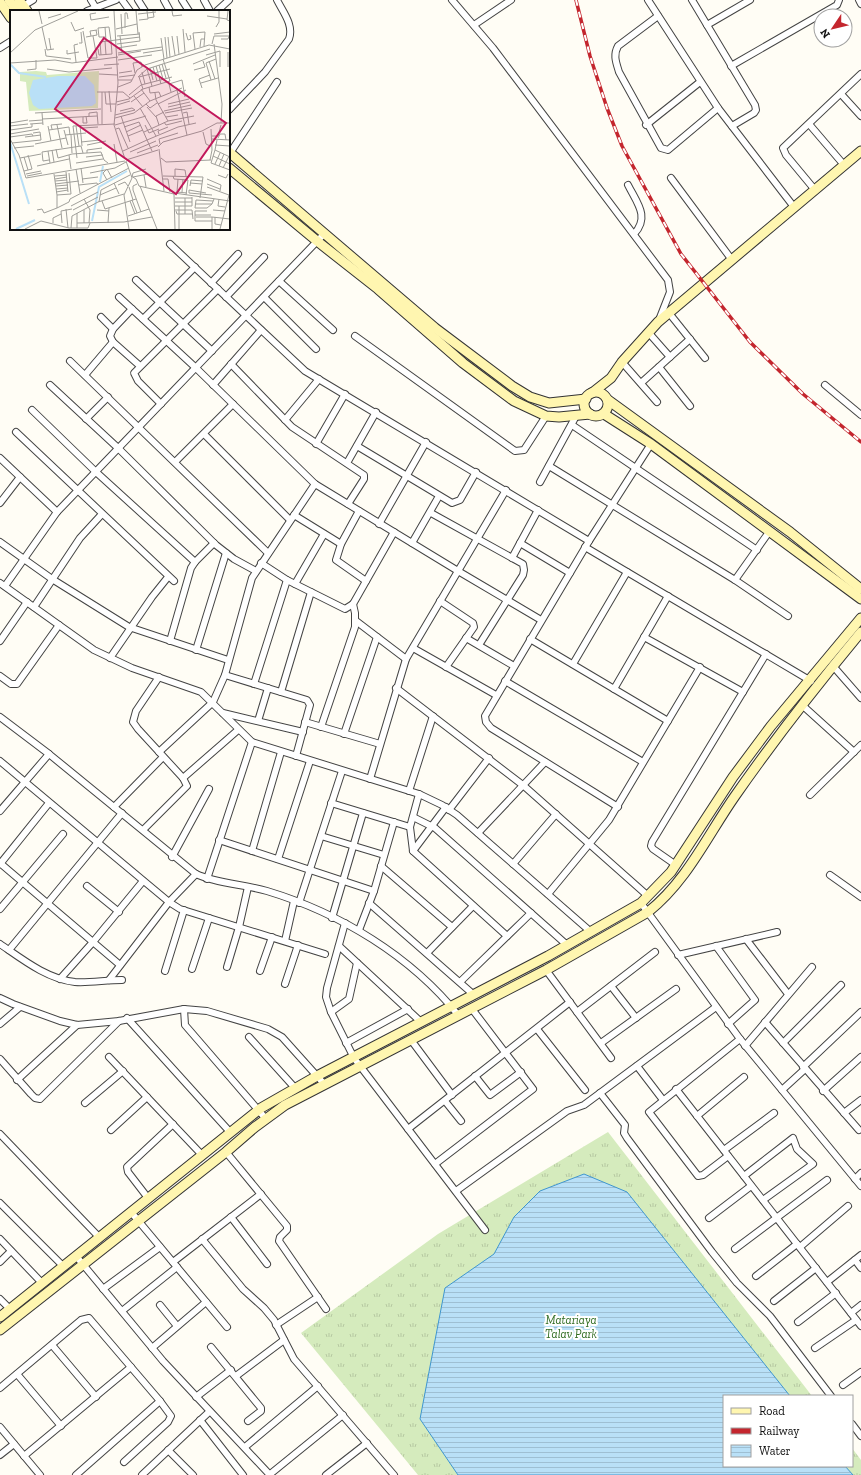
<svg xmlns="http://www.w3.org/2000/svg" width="861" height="1475" font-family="'Zilla Slab',serif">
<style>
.grass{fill:url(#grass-tufts)}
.water{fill:url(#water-rules);stroke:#3f96cf}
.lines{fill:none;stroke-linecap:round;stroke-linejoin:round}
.street-casing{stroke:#444;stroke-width:8}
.secondary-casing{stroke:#333;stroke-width:11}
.street{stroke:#fff;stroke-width:6}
.secondary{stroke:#fff6b0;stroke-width:9}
.rail-casing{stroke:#c4262e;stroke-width:3.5}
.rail{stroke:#fff;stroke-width:2;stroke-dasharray:6;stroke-linecap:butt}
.labels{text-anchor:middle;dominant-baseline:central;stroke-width:4;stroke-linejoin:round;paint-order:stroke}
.park-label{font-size:12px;font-style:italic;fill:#2f6b1f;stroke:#fff}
.inset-river{fill:none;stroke:#b9e0f7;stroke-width:2}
.inset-road{fill:none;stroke:#a09f9a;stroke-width:1}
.view{fill:#c2185b;fill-opacity:0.15;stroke:#c2185b;stroke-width:2}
.inset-edge{fill:none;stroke:#111;stroke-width:2}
</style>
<defs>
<pattern id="grass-tufts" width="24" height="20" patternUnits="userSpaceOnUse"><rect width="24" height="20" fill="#d5ebbd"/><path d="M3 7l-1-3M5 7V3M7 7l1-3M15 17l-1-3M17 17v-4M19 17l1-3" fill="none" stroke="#b6c8a1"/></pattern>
<pattern id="water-rules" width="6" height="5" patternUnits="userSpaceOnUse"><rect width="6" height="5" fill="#b9e0f7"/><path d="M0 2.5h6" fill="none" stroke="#9ebfd3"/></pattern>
</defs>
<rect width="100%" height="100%" fill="#fffdf5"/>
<polygon class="grass" points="608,1132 812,1396 724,1396 724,1466 852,1466 852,1448 861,1460 861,1475 418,1475 301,1333 438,1234"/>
<polygon class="water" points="584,1174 627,1192 790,1396 724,1396 724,1466 845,1466 853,1475 458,1475 420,1419 445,1288 494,1254 514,1217 540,1191"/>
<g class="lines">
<defs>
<g id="street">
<polyline points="91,0 96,8"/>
<polyline points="122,0 130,11"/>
<polyline points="138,0 145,11"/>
<polyline points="164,0 170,11"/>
<polyline points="182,0 189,11"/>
<polyline points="204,0 210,11"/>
<polyline points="452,0 493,48 668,280 670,292 659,320"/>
<polyline points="648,0 718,108 794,207"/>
<polyline points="692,0 755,105 756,110 754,113 732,126"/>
<polyline points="859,0 861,4"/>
<polyline points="23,6 33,0"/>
<polyline points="87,11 116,0"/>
<polyline points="217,11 229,0"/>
<path d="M658,16L618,46C613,55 616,62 619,72L661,148L668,150L718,108"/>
<polyline points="474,25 511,0"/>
<polyline points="707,25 750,0"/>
<polyline points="0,48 11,41"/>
<polyline points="731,66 837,5 839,0"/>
<polyline points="841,94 861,116"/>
<path d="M229,110L265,72L289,39C294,25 283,12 277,0"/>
<polyline points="809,124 844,165"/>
<polyline points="646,125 700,82"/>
<polyline points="230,153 277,82"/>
<polyline points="671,178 732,260"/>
<path d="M628,185C637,203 650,217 634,234"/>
<polyline points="815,190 786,155 783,148 861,74"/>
<polyline points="170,244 305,371 589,541"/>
<polyline points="136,280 212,351"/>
<polyline points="279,281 333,330"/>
<polyline points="211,283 238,254"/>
<polyline points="119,297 196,368 315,484 458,571 541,620"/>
<polyline points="226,297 264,257"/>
<polyline points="264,297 316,349"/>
<polyline points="132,309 113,329 110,336 113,342 140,366"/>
<polyline points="669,313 705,358"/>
<polyline points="101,317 113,329"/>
<polyline points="143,319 195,267"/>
<polyline points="648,332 670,357"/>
<polyline points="355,336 515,451 524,450 546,416"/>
<polyline points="70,361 268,553"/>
<polyline points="622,362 657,402"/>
<polyline points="231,364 292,427 364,475 364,479 348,504"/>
<polyline points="659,367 690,406"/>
<polyline points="85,375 113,342"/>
<polyline points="641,383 690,339"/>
<polyline points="50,385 118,448 216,545 234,559 256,571"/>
<polyline points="213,385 261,330"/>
<polyline points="825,385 861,415"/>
<polyline points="161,404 138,381 134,373 218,289"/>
<polyline points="32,410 96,472 195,562"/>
<polyline points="86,419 108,397"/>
<polyline points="285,420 319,379"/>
<polyline points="572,425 757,550"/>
<polyline points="16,432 174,581"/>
<polyline points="204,434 290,520"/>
<polyline points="316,444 345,394"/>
<polyline points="357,446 452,503 460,500 476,472"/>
<polyline points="0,458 57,512"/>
<polyline points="175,462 233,404"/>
<polyline points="347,463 376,412"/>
<polyline points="549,466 735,580 788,616"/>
<polyline points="540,482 576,416"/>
<polyline points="0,503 20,477"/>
<polyline points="359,511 341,544 336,560 366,581"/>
<polyline points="431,513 523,564 524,570 523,575 479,645"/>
<polyline points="294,515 341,544"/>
<polyline points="379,524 426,442"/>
<polyline points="0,542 52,579 129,627 228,660"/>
<polyline points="412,543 439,496"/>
<polyline points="520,543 570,573"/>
<polyline points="585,547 811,681"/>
<polyline points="512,558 538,510"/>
<polyline points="261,563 287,580 345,609 353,604 394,532"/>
<polyline points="735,580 769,532"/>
<polyline points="0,583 94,650 132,668 201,692 252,742 419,794 442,805 457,815 591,932"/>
<polyline points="295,584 324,534"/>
<polyline points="5,586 57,512 324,234"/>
<polyline points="440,601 473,623 474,627 446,667"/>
<polyline points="34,607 80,538 102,514"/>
<polyline points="356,621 406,659"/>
<polyline points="644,637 743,692"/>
<polyline points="466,638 514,666"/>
<polyline points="530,639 668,721"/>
<polyline points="0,641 27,602"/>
<polyline points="170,641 191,568 195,562 214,543"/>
<polyline points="413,648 496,695"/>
<polyline points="196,650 226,553"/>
<polyline points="110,658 152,597 168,577"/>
<polyline points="573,664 627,572"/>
<polyline points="833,666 861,698"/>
<polyline points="225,675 307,700 310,705 296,756"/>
<polyline points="0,676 11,684 17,684 59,625"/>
<polyline points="505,681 643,762"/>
<polyline points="254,684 287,580"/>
<polyline points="396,688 524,786 648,896"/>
<polyline points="614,689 668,596"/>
<polyline points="281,692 311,592"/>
<polyline points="802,705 854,752"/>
<polyline points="223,713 303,732"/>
<path d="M0,717L49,754L196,874C218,884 243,884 267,891C340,913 411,956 459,1016"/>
<polyline points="258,721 268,688"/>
<polyline points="305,722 380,744"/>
<polyline points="321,727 355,627 355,613 353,604"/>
<polyline points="344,734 377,637"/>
<polyline points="159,752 213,702 225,675 252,578 315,484"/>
<polyline points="0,761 169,902 180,909 325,954"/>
<polyline points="183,778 238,730"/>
<polyline points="370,779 406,659 506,490"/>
<polyline points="409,791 433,716"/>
<polyline points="419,794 410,827 413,851 507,936"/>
<polyline points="810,795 861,745"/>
<polyline points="331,803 410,827"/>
<polyline points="114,807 163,757"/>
<polyline points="618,807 491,728 486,722 485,716 589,541 651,444"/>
<polyline points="449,810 489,758"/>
<polyline points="0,811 49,754"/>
<polyline points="413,817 435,828 567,945"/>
<polyline points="143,830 187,786 183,778 138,729 133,722 136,711 159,677"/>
<polyline points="478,833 545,762"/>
<polyline points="321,836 384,855"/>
<polyline points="219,840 374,891"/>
<polyline points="252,851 281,752"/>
<polyline points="413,851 446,807"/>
<polyline points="172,857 209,789"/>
<polyline points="278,859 310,761"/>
<polyline points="0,863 120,965"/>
<polyline points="0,864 49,803"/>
<polyline points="513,864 556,814"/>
<polyline points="676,865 653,849 651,846 652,842 766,654"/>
<polyline points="381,866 452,927"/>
<polyline points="830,875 861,897"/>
<polyline points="207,879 252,742"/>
<polyline points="87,886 119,912"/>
<polyline points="548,894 609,820 700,667"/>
<polyline points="299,903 342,771"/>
<polyline points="369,903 474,995"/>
<polyline points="641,903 740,1039 861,1186"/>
<polyline points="0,909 63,834"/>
<polyline points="332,918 363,813"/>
<polyline points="345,923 327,988 326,997 331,1012 354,1058 485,1230"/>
<polyline points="359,930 374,891 394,822"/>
<polyline points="746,939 788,994"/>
<polyline points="285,941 294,901"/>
<path d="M0,944C22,959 47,979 75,982C90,983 106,980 122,980"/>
<polyline points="339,946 421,1022"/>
<polyline points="716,946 755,1000 728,1024"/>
<polyline points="9,950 122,813"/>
<polyline points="427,953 473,906"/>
<polyline points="678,955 777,932"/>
<polyline points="227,967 239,927 248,887"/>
<polyline points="192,969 209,918"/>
<polyline points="546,970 611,1058"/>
<polyline points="165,971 184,910"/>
<polyline points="260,971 272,937"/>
<polyline points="60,979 93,942 143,881"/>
<polyline points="109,980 169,902 196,874"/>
<polyline points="460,982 531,913"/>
<polyline points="285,984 298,945"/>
<polyline points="611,986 636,1018"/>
<polyline points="0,998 13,1004 60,1021 77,1025 119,1021 184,1009 207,1011 268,1029 282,1037 325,1085"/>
<polyline points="184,1009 185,1025 266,1119"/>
<polyline points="331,1012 349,999 357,963"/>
<polyline points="577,1012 655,952"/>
<polyline points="127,1018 230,1132"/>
<polyline points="765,1022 859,1130"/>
<polyline points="0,1024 20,1007"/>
<polyline points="537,1029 585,1090"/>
<polyline points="249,1037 295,1088"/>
<polyline points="411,1040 452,1095"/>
<polyline points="346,1043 408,1009"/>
<polyline points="601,1043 676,989"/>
<polyline points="783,1043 841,985"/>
<polyline points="745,1046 812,967"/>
<polyline points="109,1057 202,1155"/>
<polyline points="0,1059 31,1094 35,1098 40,1099 119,1021"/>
<polyline points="637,1066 663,1100"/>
<polyline points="803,1067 861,1012"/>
<polyline points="475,1076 490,1095 521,1072"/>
<polyline points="17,1080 77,1025"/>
<polyline points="676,1089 861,1326"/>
<polyline points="782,1090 805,1069"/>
<polyline points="823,1091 861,1057"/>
<polyline points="600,1093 625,1125 624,1133 627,1138 712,1252 737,1283 770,1316 831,1396"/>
<polyline points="445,1101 461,1121"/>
<polyline points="85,1103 123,1071"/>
<polyline points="844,1113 861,1100"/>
<polyline points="697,1116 744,1077"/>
<polyline points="408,1129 570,1002"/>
<polyline points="111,1130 147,1097"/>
<polyline points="0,1134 99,1237"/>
<polyline points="724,1150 774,1113"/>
<polyline points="226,1152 287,1226 287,1230 280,1237 279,1241 326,1309"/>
<polyline points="728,1156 703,1175 698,1176 649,1112 740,1039"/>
<polyline points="435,1164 533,1089 472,1009"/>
<polyline points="744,1176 793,1138 797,1149 813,1164 763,1200"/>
<polyline points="855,1179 861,1173"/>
<polyline points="456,1191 567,1111 584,1105 716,1007"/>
<polyline points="148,1198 128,1172 127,1167 173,1124"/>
<polyline points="0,1203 63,1266"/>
<polyline points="131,1212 227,1327"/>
<polyline points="231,1217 267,1264"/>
<polyline points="709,1218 751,1186"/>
<polyline points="0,1239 42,1283"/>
<polyline points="202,1239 243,1289 264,1308 274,1320 294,1359 394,1475"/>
<polyline points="800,1247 848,1206"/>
<polyline points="735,1249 827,1180"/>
<polyline points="76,1256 163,1361 270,1475"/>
<polyline points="855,1260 861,1268"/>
<polyline points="0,1262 11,1251"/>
<polyline points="173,1262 261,1194"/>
<polyline points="756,1276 797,1244"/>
<polyline points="827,1282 861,1255"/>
<polyline points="103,1289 160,1247"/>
<polyline points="0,1299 10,1309"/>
<polyline points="774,1301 816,1268"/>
<polyline points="160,1305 177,1326"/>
<polyline points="122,1311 177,1267"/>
<polyline points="851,1313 861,1305"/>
<polyline points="798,1322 836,1293"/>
<polyline points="276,1325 318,1297"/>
<polyline points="52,1345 96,1397"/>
<polyline points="211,1347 261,1408 261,1411 248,1421"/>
<polyline points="152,1348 206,1302"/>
<polyline points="815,1348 856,1320"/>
<polyline points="17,1374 61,1426"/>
<polyline points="236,1376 284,1340"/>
<polyline points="843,1385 861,1372"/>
<polyline points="0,1388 81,1320 89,1318 160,1401 171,1416 168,1422 124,1462"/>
<polyline points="196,1397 231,1370"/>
<polyline points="200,1420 243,1475"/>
<polyline points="852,1424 861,1436"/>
<polyline points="0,1427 40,1475"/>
<polyline points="245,1447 318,1386"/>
<polyline points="168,1450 193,1475"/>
<polyline points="0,1455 14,1444"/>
<polyline points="24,1456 131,1367"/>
<polyline points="76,1475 160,1401"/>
<polyline points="142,1475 209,1412"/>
<polyline points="269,1475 343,1415"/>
<polyline points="326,1475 367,1443"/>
</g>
<g id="secondary">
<polyline points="9,0 17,11"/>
<polyline points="19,0 27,11"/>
<polyline points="0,2 11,18"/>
<polyline points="229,152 435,328 512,386 530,397 549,403 586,399"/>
<polyline points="229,168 317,241 378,289 463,363 514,401 546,416 559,417 590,414"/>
<circle cx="596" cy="404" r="12"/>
<polyline points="592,393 611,378 622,362 658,322 861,151"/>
<polyline points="608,400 790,532 861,589"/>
<polyline points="604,414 651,444 861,599"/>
<polyline points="0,1317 261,1108 317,1076 548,956 641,903 671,872 733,777 771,726 861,618"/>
<path d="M0,1330L226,1152L255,1127L285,1105L546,970L648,912C687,881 707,836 735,796C774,740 817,685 861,632"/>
</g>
</defs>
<use href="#street" class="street-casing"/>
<use href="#secondary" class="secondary-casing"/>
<use href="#street" class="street"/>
<use href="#secondary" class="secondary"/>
<defs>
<polyline id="rail" points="576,0 590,56 607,108 622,146 681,254 750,342 803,394 861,442"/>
</defs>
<use href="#rail" class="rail-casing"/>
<use href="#rail" class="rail"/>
</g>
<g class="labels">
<g class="park-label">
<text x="571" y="1320">Matariaya<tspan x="571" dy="14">Talav Park</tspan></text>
</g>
</g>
<g transform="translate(10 10)">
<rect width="220" height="220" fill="#fffdf5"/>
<path d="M26,61L36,62L37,65L89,61L88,98L19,101L16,72L10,71V62Z" fill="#d5ebbd"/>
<path d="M48,66H75L84,75L86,93L82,96L29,99L23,95L19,83L23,70Z" fill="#b9e0f7"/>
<path class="inset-river" d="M0,54L9,63L36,67M0,132L19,194M90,172L93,156M82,211L89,177L117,161M6,219L25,210"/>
<path class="inset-road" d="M29,1L32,14M104,1L108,73L104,115L115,149M126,1L128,24M162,1L163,6L172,5M218,1L217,10L220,11M86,3L80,4L81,10L99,7M111,4L112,24M128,4L146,2M197,6L217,9M38,8L51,4M138,8L144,7L143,1M129,10L138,9L137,1M61,12L65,21L74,18M32,17L37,40L44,39M95,17L96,31M206,17L209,12V1M115,18V3H117L118,9M106,19L127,14M173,19L175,42M73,21L78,48H87M176,23L178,30L181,29L180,25M204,24L220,22M81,26L80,21L87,20M83,26L87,48M107,26L130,24M110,26L112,42M162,26L165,45M167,26L169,44M76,27L87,25L86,20M96,27H89L88,18L99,17L101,31M155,27L157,48M158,27L160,47M39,28L41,40M151,28L154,49M211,29H218L220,24M95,31L96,45M69,33H72L71,22M107,34L130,31L129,22M202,34L204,26H220M204,34L212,94L211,113M190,37L191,29H195M107,38L127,35M35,39L36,46L61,49M88,39L89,45L102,44L101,31M185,39L183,23L195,22L194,36M57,40V44L69,42M0,43L25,20L68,1M108,43L152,37M133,43L152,40M91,45L90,32L130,27M108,45L131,41M196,45L210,41V57M108,50L142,45M199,51L205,69M66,52L64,35L68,34M0,53L45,50L62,53L108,47M152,54L156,68M183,54L205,45M94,55L109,54M149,55L153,69M146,56L151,74M143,57L147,71M218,57V42M140,58L143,70M37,59L59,62L102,58M137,59L142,76M17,60L26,59V50M184,60L195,57L193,51M132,62L135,74M109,63L122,61M125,63L123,53L131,52L132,57M89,64L107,65M109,67L125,65M128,67L137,59L200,39M129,67L160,59M129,67L133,79M108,70H122M201,70L196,53L206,49M191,73L208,68M108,77L121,72L127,60L135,55L199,35L220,39M139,77L140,83L149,82L151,87M192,78L189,69L200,65M131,79L140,91M167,80L177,125M99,81L101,102M87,82H113L120,88M92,82V114M95,82L96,94H106M161,82L159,74L172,70L175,87M145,83L146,90L158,111M119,85L131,75L162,67M124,86L133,97M106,92L119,89L133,79L160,71L153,49M121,92L134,83M136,94L140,98L147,93M148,94L176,80M158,94L179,89M107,95L120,91M137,97L146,107M158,97L180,92M130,98L146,126M110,101L122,98L125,100M154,101L181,95M25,103L91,99M32,103L33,115M155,103L182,98M173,103L177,102L179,114M105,105L125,100M79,106V103L87,102L88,114M111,106L120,132M73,107V113H77L76,106M156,107L168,105M105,108L124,103L140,91L172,78M32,109L87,106M19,111L32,110M154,112L156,115L172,111M0,113L18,110M20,114L33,113M47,115L52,138M70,115L72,136M105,115L136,106M135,115L139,123L149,119M149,115L146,106L154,102M0,116L18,114M38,116L41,131M66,116L69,136M114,117L129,112L142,141M73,118L88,117M42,119L41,115L52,114M106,119L109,118L118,138M0,120L22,117V114M39,120L59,117L60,125M54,120L58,135M116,122L131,115M134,122L158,111L184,106M193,122L196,134L200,136M23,123L30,122L31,130M0,124L29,119M149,124L148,121L158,117M55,125L76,123M61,125L62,143M118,126L133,120M202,126H208L211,115M0,127L22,124L23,126M15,127L31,125M208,128L210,124H215L216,130M0,129L9,145L16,168L115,151M202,129L220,130M137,130L168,117L186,113M207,130L205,140L220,147M71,132L90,130M2,133L31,130M25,134L56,128M104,134L107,152M150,134L149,129L168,123M77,135L96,131M205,135L220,136M148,137L153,132L192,121L207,113H220M4,138L24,136M46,139L48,148L62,144L91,142L94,150L98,153M149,139L154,181M42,140L44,152M205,140L201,153L220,160M38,141L40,153M113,141L137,130M120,142L146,131M77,143V140L92,138M127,143L148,135M59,145L61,159M203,146L220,154M14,147L18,160M76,147L93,145M10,148L31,144M67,148L63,116L105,114M151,148L156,152L201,150M39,150L33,151L32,142L71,136L73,143M116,150L148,140M200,150L202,140L201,119M116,151L122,168L114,185L119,219M66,153L93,149M205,154L210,143M27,156L59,149M209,156L214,144M71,158L73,173M213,158L219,146M66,159L70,183M14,161L22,159L18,145M56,162L58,182M59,163L61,184M80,163L105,158L116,152M16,164L31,161M44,164L47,185L61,184M134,165L136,177M208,165L216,168L218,164M17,166L32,163M45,166L57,165M121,166L126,169L129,176L164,184L165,219M153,166L193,167L190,188M163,166L164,169L178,170L176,185M165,166V159L175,160L176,166M122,167L123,163L136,159M123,167L138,164M45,169L57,167M72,169L88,167M153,169H158L160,182M168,169L167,182L177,183M197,169L211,175L210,181M97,170L93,163L97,159L102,168M45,171L57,170M104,173L109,184M180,173L192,174M45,174L69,171M127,174L123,176V180L131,202M197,174L210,179M69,175L87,173L88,175M108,175L115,172L118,176M46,176L58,175M130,176L147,219M180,176L181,170L193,171M119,177L123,190M197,177L219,185M46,179L58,178M46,182L58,180M172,182L173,169M164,183L220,191M196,183L179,180V183L202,185M47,185V198L59,192L60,189L119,158M90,185L106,178M165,188H182M175,188V204M74,189L80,200L79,213M209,189L208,196L215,197M122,190L127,203M186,190L185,198H197L202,194L204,189M186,190L203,191M92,191L95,199L126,189M120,191L125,204M89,192L91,180L120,165M165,192H182M185,194H202M61,196L88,182M165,196H182V187M56,199L58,218M27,200L32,199L34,203L47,198M63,200L88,187M87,200L99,201M165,200H182L183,209M203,200L215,201M166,201L167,204H182M197,201H185V211H202M185,205H201M118,206L139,199M186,207H202V219M202,207L220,209M205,207V214L211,215M43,213V208L51,204M52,213L51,201L62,199M67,213L114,212L142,207M74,213V200M98,213L99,198M61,218L62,206L88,192L114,184M67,218V203M15,219L31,211L59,218H78L80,213M169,219V196M210,219L219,185"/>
<path class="view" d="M94,28L216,113L166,184L45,99Z"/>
<rect width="220" height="220" class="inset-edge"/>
</g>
<rect x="723" y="1395" width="130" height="72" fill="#ffffff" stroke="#a0a0a0"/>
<rect x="731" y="1408" width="20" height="6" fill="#fff6b0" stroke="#a0a0a0"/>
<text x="759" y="1415" font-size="12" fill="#111111">Road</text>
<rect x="731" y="1428" width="20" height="6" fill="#c4262e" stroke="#a0a0a0"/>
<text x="759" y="1435" font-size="12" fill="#111111">Railway</text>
<rect x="731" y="1445" width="20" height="12" fill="url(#water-rules)" stroke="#a0a0a0"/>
<text x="759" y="1455" font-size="12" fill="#111111">Water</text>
<g transform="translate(833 28) rotate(235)"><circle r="19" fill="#ffffff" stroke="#a0a0a0"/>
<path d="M0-3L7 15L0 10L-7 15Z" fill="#c4262e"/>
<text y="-6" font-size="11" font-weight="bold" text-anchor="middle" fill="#111111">N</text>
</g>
</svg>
